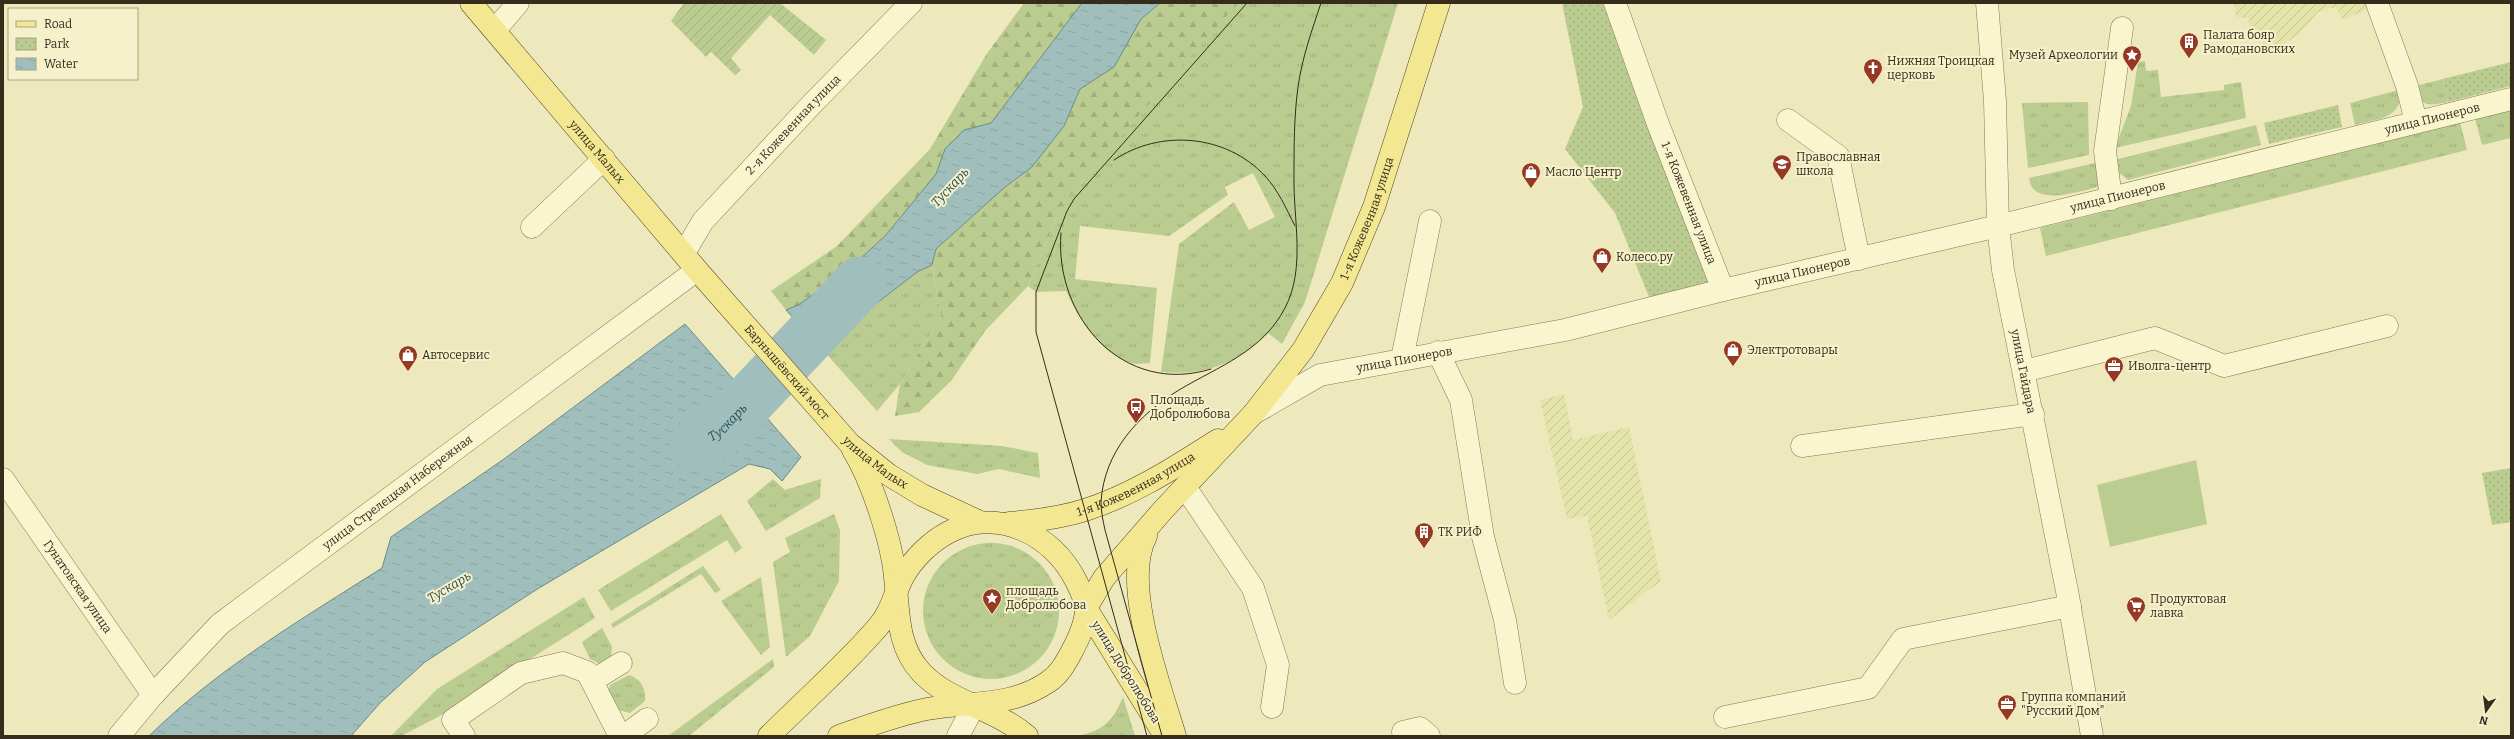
<svg xmlns="http://www.w3.org/2000/svg" width="2514" height="739" font-family="Bitter,serif">
<style>
.farmland{fill:url(#farmland-furrows)}
.grass{fill:url(#grass-tufts)}
.forest{fill:url(#forest-firs)}
.park{fill:url(#park-dots)}
.garden{fill:url(#garden-furrows)}
.pitch{fill:#bacc90}
.water{fill:url(#water-ripples);stroke:#688c8a}
.lines{fill:none;stroke-linecap:round;stroke-linejoin:round}
.river{stroke:#a0bfbc;stroke-width:53}
.minor-casing{stroke:#867855;stroke-width:23}
.major-casing{stroke:#53452a;stroke-width:23}
.minor{stroke:#f9f5cf;stroke-width:22}
.major{stroke:#f4e791;stroke-width:22}
.tram{stroke:#352c1b;stroke-width:1}
.labels{text-anchor:middle;dominant-baseline:central;stroke-width:4;stroke-linejoin:round;paint-order:stroke}
.poi-label{font-size:12px;fill:#352c1b;stroke:#f6f1cb;text-anchor:start}
.street-label{font-size:12px;fill:#352c1b;stroke:#f6f1cb}
.water-label{font-size:13px;font-style:italic;fill:#295055;stroke:#f6f1cb}
</style>
<defs>
<pattern id="farmland-furrows" width="10" height="10" patternUnits="userSpaceOnUse"><rect width="10" height="10" fill="#e3e4a9"/><path d="M-1 1l2-2M0 10L10 0M9 11l2-2" fill="none" stroke="#c3c491"/></pattern>
<pattern id="grass-tufts" width="24" height="20" patternUnits="userSpaceOnUse"><rect width="24" height="20" fill="#bacc90"/><path d="M3 7l-1-3M5 7V3M7 7l1-3M15 17l-1-3M17 17v-4M19 17l1-3" fill="none" stroke="#a0af7c"/></pattern>
<pattern id="forest-firs" width="22" height="20" patternUnits="userSpaceOnUse"><rect width="22" height="20" fill="#bacc90"/><path d="M5 1l3.5 6h-7zM16 11l3.5 6h-7z" fill="#a0af7c"/></pattern>
<pattern id="park-dots" width="8" height="8" patternUnits="userSpaceOnUse"><rect width="8" height="8" fill="#bacc90"/><path d="M2 2h.1M6 6h.1" fill="none" stroke="#a0af7c" stroke-width="1.8" stroke-linecap="round"/></pattern>
<pattern id="garden-furrows" width="10" height="10" patternUnits="userSpaceOnUse"><rect width="10" height="10" fill="#bacc90"/><path d="M-1 1l2-2M0 10L10 0M9 11l2-2" fill="none" stroke="#a0af7c"/></pattern>
<pattern id="water-ripples" width="26" height="14" patternUnits="userSpaceOnUse"><rect width="26" height="14" fill="#a0bfbc"/><path d="M2 4q2-2 4 0t4 0M15 11q2-2 4 0t4 0" fill="none" stroke="#8aa4a1"/></pattern>
</defs>
<rect width="100%" height="100%" fill="#eee9bc"/>
<g class="farmland">
<polygon points="2234,3 2368,3 2371,8 2343,20 2336,7 2318,12 2298,35 2280,46 2265,47 2259,33 2251,32 2248,18 2236,17"/>
<polygon points="1564,394 1573,440 1629,427 1661,581 1609,620 1587,516 1567,519 1540,400"/>
</g>
<g class="grass">
<path d="M1237,3H1398L1305,302L1282,344L1268,333C1236,364 1206,376 1161,372L1179,244L1234,202L1249,230L1275,217L1253,173L1225,187L1228,195L1169,236L1080,226L1075,279L1157,288L1150,363C1144,363 1136,365 1131,363C1099,353 1079,319 1066,291L1036,292L1028,286L1061,207L1096,164Z"/>
<polygon points="2145,61 2146,71 2158,70 2161,97 2224,90 2224,85 2241,82 2246,118 2115,148 2131,106 2138,62"/>
<path d="M2443,79L2448,102C2426,106 2423,107 2411,87Z"/>
<path d="M2402,89C2400,120 2380,118 2355,125L2350,103Z"/>
<polygon points="2088,102 2089,155 2028,168 2022,103"/>
<polygon points="2511,110 2511,138 2482,145 2475,118"/>
<polygon points="2460,122 2467,150 2046,256 2040,228"/>
<polygon points="2256,125 2261,145 2128,180 2117,171 2114,160"/>
<path d="M2100,162L2101,175L2098,187C2080,191 2032,208 2029,178Z"/>
<polygon points="932,265 941,317 900,384 877,411 822,349 830,338 831,324 868,310 917,272"/>
<polygon points="889,439 1002,446 1038,453 1040,478 999,469 977,474 927,465 902,452"/>
<polygon points="773,479 785,490 821,479 820,498 766,531 747,501"/>
<polygon points="721,514 742,548 735,553 727,540 611,611 598,590"/>
<polygon points="834,514 840,530 839,581 810,636 786,657 773,562 790,552 785,538"/>
<circle cx="991" cy="611" r="68"/>
<polygon points="703,566 721,590 715,593 701,574 613,628 611,624"/>
<polygon points="761,577 770,647 761,655 721,601"/>
<polygon points="584,597 595,618 438,717 401,736 391,736 437,689"/>
<polygon points="602,628 612,647 611,657 600,664 590,659 582,642"/>
<polygon points="773,659 774,667 689,736 668,736"/>
<path d="M629,675C641,679 646,688 645,701L630,713L618,710L608,694L610,685Z"/>
<path d="M1123,697L1135,736H1077C1103,731 1113,721 1123,697Z"/>
</g>
<g class="forest">
<polygon points="1024,3 1082,3 991,123 964,130 945,149 936,174 886,235 847,271 798,305 786,310 771,291 837,246 930,149 986,55"/>
<polygon points="1160,3 1238,3 1096,164 1061,207 1028,286 985,331 951,381 919,412 895,416 900,384 941,317 932,265 936,249 1005,187 1032,167 1064,126 1080,89 1114,67 1141,19"/>
</g>
<g class="park">
<polygon points="1562,3 1603,3 1710,284 1649,297 1615,213 1565,149 1583,107"/>
<polygon points="2511,62 2511,86 2448,102 2443,79"/>
<polygon points="2338,105 2342,127 2269,144 2264,123"/>
<polygon points="2511,468 2511,522 2492,525 2482,473"/>
</g>
<polygon class="garden" points="684,3 780,3 826,40 814,55 770,15 731,58 741,70 735,75 711,52 706,57 671,21"/>
<polygon class="pitch" points="2196,460 2207,524 2110,547 2097,485"/>
<g class="water">
<polygon points="1082,3 1160,3 1141,19 1114,67 1080,89 1064,126 1032,167 1005,187 936,249 932,265 917,272 868,310 831,324 830,338 822,349 786,310 798,305 847,271 886,235 936,174 945,149 964,130 991,123"/>
<path d="M685,324L801,457L782,481L770,469L749,464L539,588L425,662L380,703L351,736H149C217,669 302,619 382,568L391,537L504,459Z"/>
</g>
<g class="lines">
<path class="river" id="s1" d="M696,445L720,431L860,283"/>
<defs>
<g id="minor">
<path id="s2" d="M1615,3L1658,124L1723,290"/>
<path id="s3" d="M1987,3L1995,101L1998,226L2003,270L2068,596L2092,736"/>
<polyline points="2377,3 2407,86 2416,122"/>
<polyline points="495,30 518,3"/>
<polyline points="1788,120 1838,156 1859,259"/>
<polyline points="2111,199 2105,151 2122,28"/>
<polyline points="532,227 604,159"/>
<path id="s4" d="M684,253L703,221L812,104L911,3"/>
<polyline points="1438,352 1461,400 1483,537 1505,620 1515,683"/>
<polyline points="1402,359 1430,221"/>
<polyline points="2024,371 2155,338 2224,366 2387,326"/>
<path id="s5" d="M1254,413L1320,375L1565,330L1723,290L1998,226L2511,99"/>
<polyline points="1802,446 2033,414"/>
<path id="s6" d="M3,479L153,695"/>
<polyline points="1185,487 1253,588 1278,665 1272,707"/>
<polyline points="592,681 621,663"/>
<polyline points="1725,717 1868,688 1903,639 2070,606"/>
<polyline points="1403,732 1420,728 1429,736"/>
<path id="s7" d="M119,736L153,695L220,624L697,270"/>
<polyline points="464,736 453,720 521,673 563,663 587,672 620,736"/>
<polyline points="624,736 647,719"/>
<polyline points="958,736 975,704"/>
</g>
<g id="major">
<path id="s8" d="M471,3L697,270L850,444L889,475L922,495L980,522"/>
<path d="M853,450C872,480 892,543 895,577C899,610 896,645 921,672C947,701 996,709 1027,736"/>
<path id="s9" d="M1009,523C1034,521 1060,518 1085,510C1133,495 1175,467 1218,440"/>
<path d="M1146,536C1121,583 1160,685 1175,736"/>
<path d="M769,736C805,700 844,666 877,628C891,613 894,594 903,577C913,559 930,542 949,532C997,507 1053,534 1076,581C1080,589 1086,600 1086,609C1086,624 1078,640 1071,653C1065,664 1059,675 1048,682C1010,708 969,701 927,709C897,715 867,726 839,736"/>
<path id="s10" d="M1165,736L1086,608L1104,578L1163,510L1254,413L1303,350L1342,283L1374,207L1439,3"/>
</g>
</defs>
<use href="#minor" class="minor-casing"/>
<use href="#major" class="major-casing"/>
<use href="#minor" class="minor"/>
<use href="#major" class="major"/>
<g class="tram">
<path d="M1114,160C1160,129 1226,134 1265,176C1278,190 1286,208 1295,226"/>
<path d="M1061,233C1054,318 1124,396 1211,369"/>
<polyline points="1147,736 1036,332 1036,292 1067,211 1074,199 1247,3"/>
<path d="M1162,736L1105,530C1103,521 1101,511 1101,502C1104,452 1138,415 1179,390C1219,366 1262,352 1285,308C1306,268 1293,219 1294,176C1294,147 1294,116 1298,87C1302,58 1312,30 1321,3"/>
</g>
</g>
<defs>
<symbol id="building-pin" viewBox="-11 -11 22 30"><path d="M0 17L-7.5 6A9.5 9.5 0 1 1 7.5 6Z" fill="#963924" stroke="#f6f1cb"/><path d="M-4-6H4V6H1V3H-1V6H-4ZM-2.5-4.3h1.7v1.8h-1.7ZM.8-4.3h1.7v1.8H.8ZM-2.5-1h1.7V.8h-1.7ZM.8-1h1.7V.8H.8Z" fill="#fff"/></symbol>
<symbol id="sight-pin" viewBox="-11 -11 22 30"><path d="M0 17L-7.5 6A9.5 9.5 0 1 1 7.5 6Z" fill="#963924" stroke="#f6f1cb"/><path d="M0-6L1.8-2.2L6-1.7L2.9 1.2L3.7 5.4L0 3.3L-3.7 5.4L-2.9 1.2L-6-1.7L-1.8-2.2Z" fill="#fff"/></symbol>
<symbol id="church-pin" viewBox="-11 -11 22 30"><path d="M0 17L-7.5 6A9.5 9.5 0 1 1 7.5 6Z" fill="#963924" stroke="#f6f1cb"/><path d="M-1.2-6h2.4v3.5h3.3v2.4h-3.3V6h-2.4V-.1h-3.3v-2.4h3.3Z" fill="#fff"/></symbol>
<symbol id="school-pin" viewBox="-11 -11 22 30"><path d="M0 17L-7.5 6A9.5 9.5 0 1 1 7.5 6Z" fill="#963924" stroke="#f6f1cb"/><path d="M0-5L7-2L0 1L-7-2ZM-4 1L0 2.5L4 1V4Q0 6-4 4Z" fill="#fff"/></symbol>
<symbol id="shop-pin" viewBox="-11 -11 22 30"><path d="M0 17L-7.5 6A9.5 9.5 0 1 1 7.5 6Z" fill="#963924" stroke="#f6f1cb"/><path d="M-5-2.5h2.3a2.7 3.5 0 0 1 5.4 0H5L5.5 6h-11ZM-1.5-2.5h3a1.5 2.3 0 0 0-3 0Z" fill="#fff"/></symbol>
<symbol id="office-pin" viewBox="-11 -11 22 30"><path d="M0 17L-7.5 6A9.5 9.5 0 1 1 7.5 6Z" fill="#963924" stroke="#f6f1cb"/><path d="M-6-3h4V-5.5h4V-3h4V5H-6ZM-1-4.5V-3h2v-1.5ZM-6 0V1H6V0Z" fill="#fff"/></symbol>
<symbol id="bus-pin" viewBox="-11 -11 22 30"><path d="M0 17L-7.5 6A9.5 9.5 0 1 1 7.5 6Z" fill="#963924" stroke="#f6f1cb"/><path d="M-5-6H5V4H4V6H2V4H-2V6H-4V4H-5ZM-3.5-4V0h7V-4ZM-3.5 1.2v1.5H-2V1.2ZM2 1.2v1.5H3.5V1.2Z" fill="#fff"/></symbol>
<symbol id="supermarket-pin" viewBox="-11 -11 22 30"><path d="M0 17L-7.5 6A9.5 9.5 0 1 1 7.5 6Z" fill="#963924" stroke="#f6f1cb"/><path d="M-6-5.5h2.5l.6 2H6L4.5 2H-2.5L-4.4-4H-6ZM-1.5 3.2a1.3 1.3 0 1 0 .1 0ZM3 3.2a1.3 1.3 0 1 0 .1 0Z" fill="#fff"/></symbol>
</defs>
<g fill-rule="evenodd">
<use href="#building-pin" x="2178" y="31" width="22" height="30"/>
<use href="#sight-pin" x="2121" y="44" width="22" height="30"/>
<use href="#church-pin" x="1862" y="57" width="22" height="30"/>
<use href="#school-pin" x="1771" y="153" width="22" height="30"/>
<use href="#shop-pin" x="1520" y="161" width="22" height="30"/>
<use href="#shop-pin" x="1591" y="246" width="22" height="30"/>
<use href="#shop-pin" x="1722" y="339" width="22" height="30"/>
<use href="#shop-pin" x="397" y="344" width="22" height="30"/>
<use href="#office-pin" x="2103" y="355" width="22" height="30"/>
<use href="#bus-pin" x="1125" y="396" width="22" height="30"/>
<use href="#building-pin" x="1413" y="521" width="22" height="30"/>
<use href="#sight-pin" x="981" y="587" width="22" height="30"/>
<use href="#supermarket-pin" x="2125" y="595" width="22" height="30"/>
<use href="#office-pin" x="1996" y="693" width="22" height="30"/>
</g>
<g class="labels">
<g class="poi-label">
<text x="2203" y="35">Палата бояр<tspan x="2203" dy="14">Рамодановских</tspan></text>
<text x="2118" y="55" text-anchor="end">Музей Археологии</text>
<text x="1887" y="61">Нижняя Троицкая<tspan x="1887" dy="14">церковь</tspan></text>
<text x="1796" y="157">Православная<tspan x="1796" dy="14">школа</tspan></text>
<text x="1545" y="172">Масло Центр</text>
<text x="1616" y="257">Колесо.ру</text>
<text x="1747" y="350">Электротовары</text>
<text x="422" y="355">Автосервис</text>
<text x="2128" y="366">Иволга-центр</text>
<text x="1150" y="400">Площадь<tspan x="1150" dy="14">Добролюбова</tspan></text>
<text x="1438" y="532">ТК РИФ</text>
<text x="1006" y="591">площадь<tspan x="1006" dy="14">Добролюбова</tspan></text>
<text x="2150" y="599">Продуктовая<tspan x="2150" dy="14">лавка</tspan></text>
<text x="2021" y="697">Группа компаний<tspan x="2021" dy="14">"Русский Дом"</tspan></text>
</g>
<g class="street-label">
<text stroke="none"><textPath href="#s5" startOffset="1218">улица Пионеров</textPath></text>
<text stroke="none"><textPath href="#s4" startOffset="169">2-я Кожевенная улица</textPath></text>
<text stroke="none"><textPath href="#s8" startOffset="195">улица Малых</textPath></text>
<text stroke="none"><textPath href="#s5" startOffset="894">улица Пионеров</textPath></text>
<text stroke="none"><textPath href="#s2" startOffset="213">1-я Кожевенная улица</textPath></text>
<text stroke="none"><textPath href="#s10" startOffset="635">1-я Кожевенная улица</textPath></text>
<text stroke="none"><textPath href="#s5" startOffset="570">улица Пионеров</textPath></text>
<text stroke="none"><textPath href="#s5" startOffset="162">улица Пионеров</textPath></text>
<text stroke="none"><textPath href="#s3" startOffset="371">улица Гайдара</textPath></text>
<text stroke="none"><textPath href="#s8" startOffset="486">Барнышёвский мост</textPath></text>
<text stroke="none"><textPath href="#s8" startOffset="613">улица Малых</textPath></text>
<text stroke="none"><textPath href="#s9" startOffset="134">1-я Кожевенная улица</textPath></text>
<text stroke="none"><textPath href="#s7" startOffset="372">улица Стрелецкая Набережная</textPath></text>
<text stroke="none"><textPath href="#s6" startOffset="131">Гунатовская улица</textPath></text>
<text transform="translate(1126 672) rotate(58)">улица Добролюбова</text>
</g>
<g class="water-label">
<text transform="translate(950 187) rotate(-47)">Тускарь</text>
<text stroke="none"><textPath href="#s1" startOffset="39">Тускарь</textPath></text>
<text transform="translate(449 587) rotate(-31)">Тускарь</text>
</g>
</g>
<rect width="2514" height="739" fill="none" stroke="#352c1b" stroke-width="8"/>
<rect x="8" y="8" width="130" height="72" fill="#f6f1cb" stroke="#a9a285"/>
<rect x="16" y="21" width="20" height="6" fill="#f4e791" stroke="#a9a285"/>
<text x="44" y="28" font-size="12" fill="#352c1b">Road</text>
<rect x="16" y="38" width="20" height="12" fill="url(#park-dots)" stroke="#a9a285"/>
<text x="44" y="48" font-size="12" fill="#352c1b">Park</text>
<rect x="16" y="58" width="20" height="12" fill="url(#water-ripples)" stroke="#a9a285"/>
<text x="44" y="68" font-size="12" fill="#352c1b">Water</text>
<g transform="translate(2486 711) rotate(194)" stroke="#f6f1cb" stroke-width="3" paint-order="stroke">
<path d="M0-3L7 15L0 10L-7 15Z" fill="#352c1b"/>
<text y="-6" font-size="11" font-weight="bold" text-anchor="middle" fill="#352c1b">N</text>
</g>
</svg>
